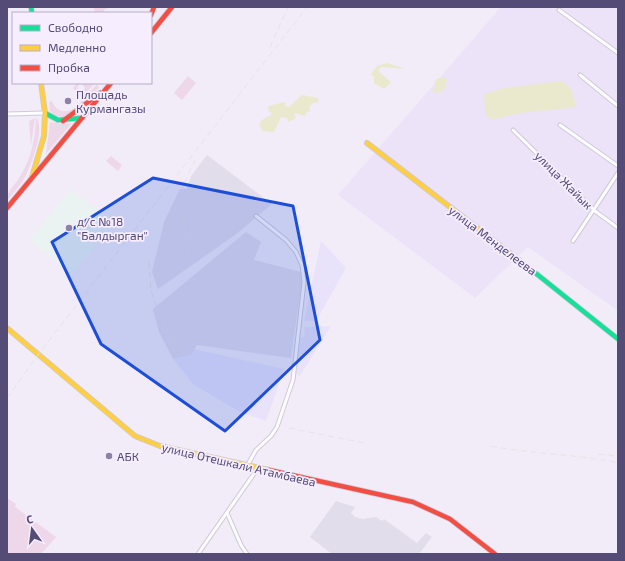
<svg xmlns="http://www.w3.org/2000/svg" width="625" height="561" font-family="'Exo 2',sans-serif">
<style>
.residential{fill:#ece3f9}
.commercial{fill:#e8e3fb}
.industrial{fill:#e2ddeb}
.education{fill:#eaf3f2}
.green{fill:#eed7e8}
.water{fill:#eae8cd}
.lines{fill:none;stroke-linecap:round;stroke-linejoin:round}
.street-casing{stroke:#cfcada;stroke-width:5}
.fast-casing{stroke:#cdc8d9;stroke-width:6}
.slow-casing{stroke:#cdc8d9;stroke-width:6}
.jam-casing{stroke:#cdc8d9;stroke-width:6}
.street{stroke:#fdfcfe;stroke-width:3}
.fast{stroke:#16e098;stroke-width:4.5}
.slow{stroke:#ffcf43;stroke-width:4.5}
.jam{stroke:#f24e42;stroke-width:4.5}
.rail{stroke:#e3e5e4;stroke-width:1;stroke-dasharray:6 4;stroke-linecap:butt}
.marked{fill:#1d4ed8;fill-opacity:0.2;stroke:#1d4ed8;stroke-width:3;stroke-linejoin:round}
.poi-dot{fill:#8b83a4;stroke:#f6eeff;stroke-width:1.5}
.labels{text-anchor:middle;dominant-baseline:central;stroke-width:3.5;stroke-linejoin:round;paint-order:stroke}
.poi-label{font-size:12px;fill:#544b77;stroke:#f6eeff;text-anchor:start}
.street-label{font-size:12px;fill:#544b77;stroke:#f6eeff}
</style>
<rect width="100%" height="100%" fill="#f2ecf8"/>
<polygon class="residential" points="501,7 618,7 618,311 528,247 475,298 338,195"/>
<g class="commercial">
<polygon points="321,241 346,268 316,321 304,321"/>
<polygon points="331,326 300,376 296,373 301,337 304,337 305,327"/>
<polygon points="194,349 284,369 266,421 242,413 194,385 173,359 191,355"/>
</g>
<g class="industrial">
<polygon points="207,155 272,204 235,235 158,289 152,272 164,222 180,189 187,189 191,176"/>
<polygon points="246,232 261,242 254,260 301,272 302,280 291,358 197,345 191,355 173,359 159,332 153,309"/>
<polygon points="336,501 355,507 351,513 355,517 362,519 376,517 382,521 384,519 417,543 426,533 432,537 419,554 332,554 310,537"/>
</g>
<polygon class="education" points="71,189 114,224 72,275 29,240"/>
<g class="green">
<polygon points="93,7 110,7 104,10 104,13 95,13"/>
<polygon points="188,76 196,83 182,100 174,93"/>
<polygon points="77,83 80,83 77,88 80,91 85,88 81,83 95,83 85,94 78,95 73,88"/>
<polygon points="97,84 99,88 79,108 77,106"/>
<path d="M52,101C56,112 66,114 75,108L77,110C69,116 58,120 50,111L49,102Z"/>
<polygon points="35,118 31,145 29,121"/>
<path d="M36,118C46,127 31,165 26,175C21,185 13,193 7,201C7,189 16,185 21,175C32,156 35,139 36,118Z"/>
<polygon points="50,122 63,124 72,123 46,154"/>
<polygon points="111,156 122,165 118,171 106,161"/>
<polygon points="7,498 16,504 15,507 56,537 41,554 7,554"/>
</g>
<g class="water">
<polygon points="387,63 406,69 382,67 379,69 379,72 391,82 384,89 374,83 374,77 371,74 377,66"/>
<polygon points="438,78 446,78 448,80 445,83 447,87 445,89 442,89 438,94 432,91 436,85 434,82"/>
<path d="M560,81C572,85 574,95 576,107L521,113L490,120L485,112L484,94L504,88Z"/>
<polygon points="302,95 318,98 319,102 313,103 309,107 310,112 307,111 305,116 295,113 294,115 296,118 288,122 287,118 281,117 274,132 263,131 259,125 262,120 271,115 271,112 269,113 268,106 285,102 285,106 289,107"/>
</g>
<g class="lines">
<defs>
<g id="street">
<polyline points="559,10 618,53"/>
<polyline points="580,75 618,106"/>
<polyline points="7,114 45,113"/>
<polyline points="560,125 618,166"/>
<polyline points="513,130 595,211 618,228"/>
<polyline points="573,241 618,173"/>
<polyline points="247,466 256,450 271,436 277,427 293,380 304,282 302,265 296,252 286,240 256,216"/>
<polyline points="227,513 241,545 247,554"/>
<polyline points="198,554 258,468"/>
</g>
<g id="fast">
<polyline points="31,7 32,13"/>
<polyline points="45,113 58,120 82,118"/>
<polyline points="533,271 618,339"/>
</g>
<g id="slow">
<polyline points="367,143 533,271"/>
<polyline points="32,177 44,136 45,113 41,83"/>
<polyline points="7,328 135,436 160,446 269,470"/>
</g>
<g id="jam">
<polyline points="151,15 154,7"/>
<polyline points="151,33 172,7"/>
<polyline points="63,121 100,93"/>
<polyline points="7,208 111,83"/>
<polyline points="269,470 413,502 450,519 495,554"/>
</g>
</defs>
<use href="#street" class="street-casing"/>
<use href="#fast" class="fast-casing"/>
<use href="#slow" class="slow-casing"/>
<use href="#jam" class="jam-casing"/>
<use href="#street" class="street"/>
<use href="#fast" class="fast"/>
<use href="#slow" class="slow"/>
<use href="#jam" class="jam"/>
<g class="rail">
<polyline points="270,47 288,7"/>
<polyline points="190,261 179,200 183,186 195,160"/>
<polyline points="149,262 151,291 156,305 179,353"/>
<polyline points="7,398 38,355 307,7"/>
<polyline points="289,428 364,443"/>
<path d="M491,446C533,454 576,454 618,463"/>
<polyline points="598,454 618,456"/>
</g>
</g>
<path class="marked" d="M153,178L293,206L320,340L225,431L101,344L52,242Z"/>
<g class="poi-dot">
<circle cx="68" cy="101" r="4"/>
<circle cx="69" cy="228" r="4"/>
<circle cx="109" cy="456" r="4"/>
</g>
<g class="labels">
<g class="poi-label">
<text x="76" y="94">Площадь<tspan x="76" dy="14">Курмангазы</tspan></text>
<text x="77" y="221">д/с №18<tspan x="77" dy="14">"Балдырган"</tspan></text>
<text x="117" y="456">АБК</text>
</g>
<g class="street-label">
<text transform="translate(564 180) rotate(45)">улица Жайык</text>
<text transform="translate(493 240) rotate(37)">улица Менделеева</text>
<text transform="translate(239 464) rotate(13)">улица Отешкали Атамбаева</text>
</g>
</g>
<rect width="625" height="561" fill="none" stroke="#544b77" stroke-width="16"/>
<rect x="12" y="12" width="140" height="72" fill="#f6eeff" stroke="#b5adc9"/>
<rect x="20" y="25" width="20" height="6" fill="#16e098" stroke="#b5adc9"/>
<text x="48" y="32" font-size="12" fill="#544b77">Свободно</text>
<rect x="20" y="45" width="20" height="6" fill="#ffcf43" stroke="#b5adc9"/>
<text x="48" y="52" font-size="12" fill="#544b77">Медленно</text>
<rect x="20" y="65" width="20" height="6" fill="#f24e42" stroke="#b5adc9"/>
<text x="48" y="72" font-size="12" fill="#544b77">Пробка</text>
<g transform="translate(32 529) rotate(346)" stroke="#f6eeff" stroke-width="3" paint-order="stroke">
<path d="M0-3L7 15L0 10L-7 15Z" fill="#544b77"/>
<text y="-6" font-size="11" font-weight="bold" text-anchor="middle" fill="#544b77">С</text>
</g>
</svg>
